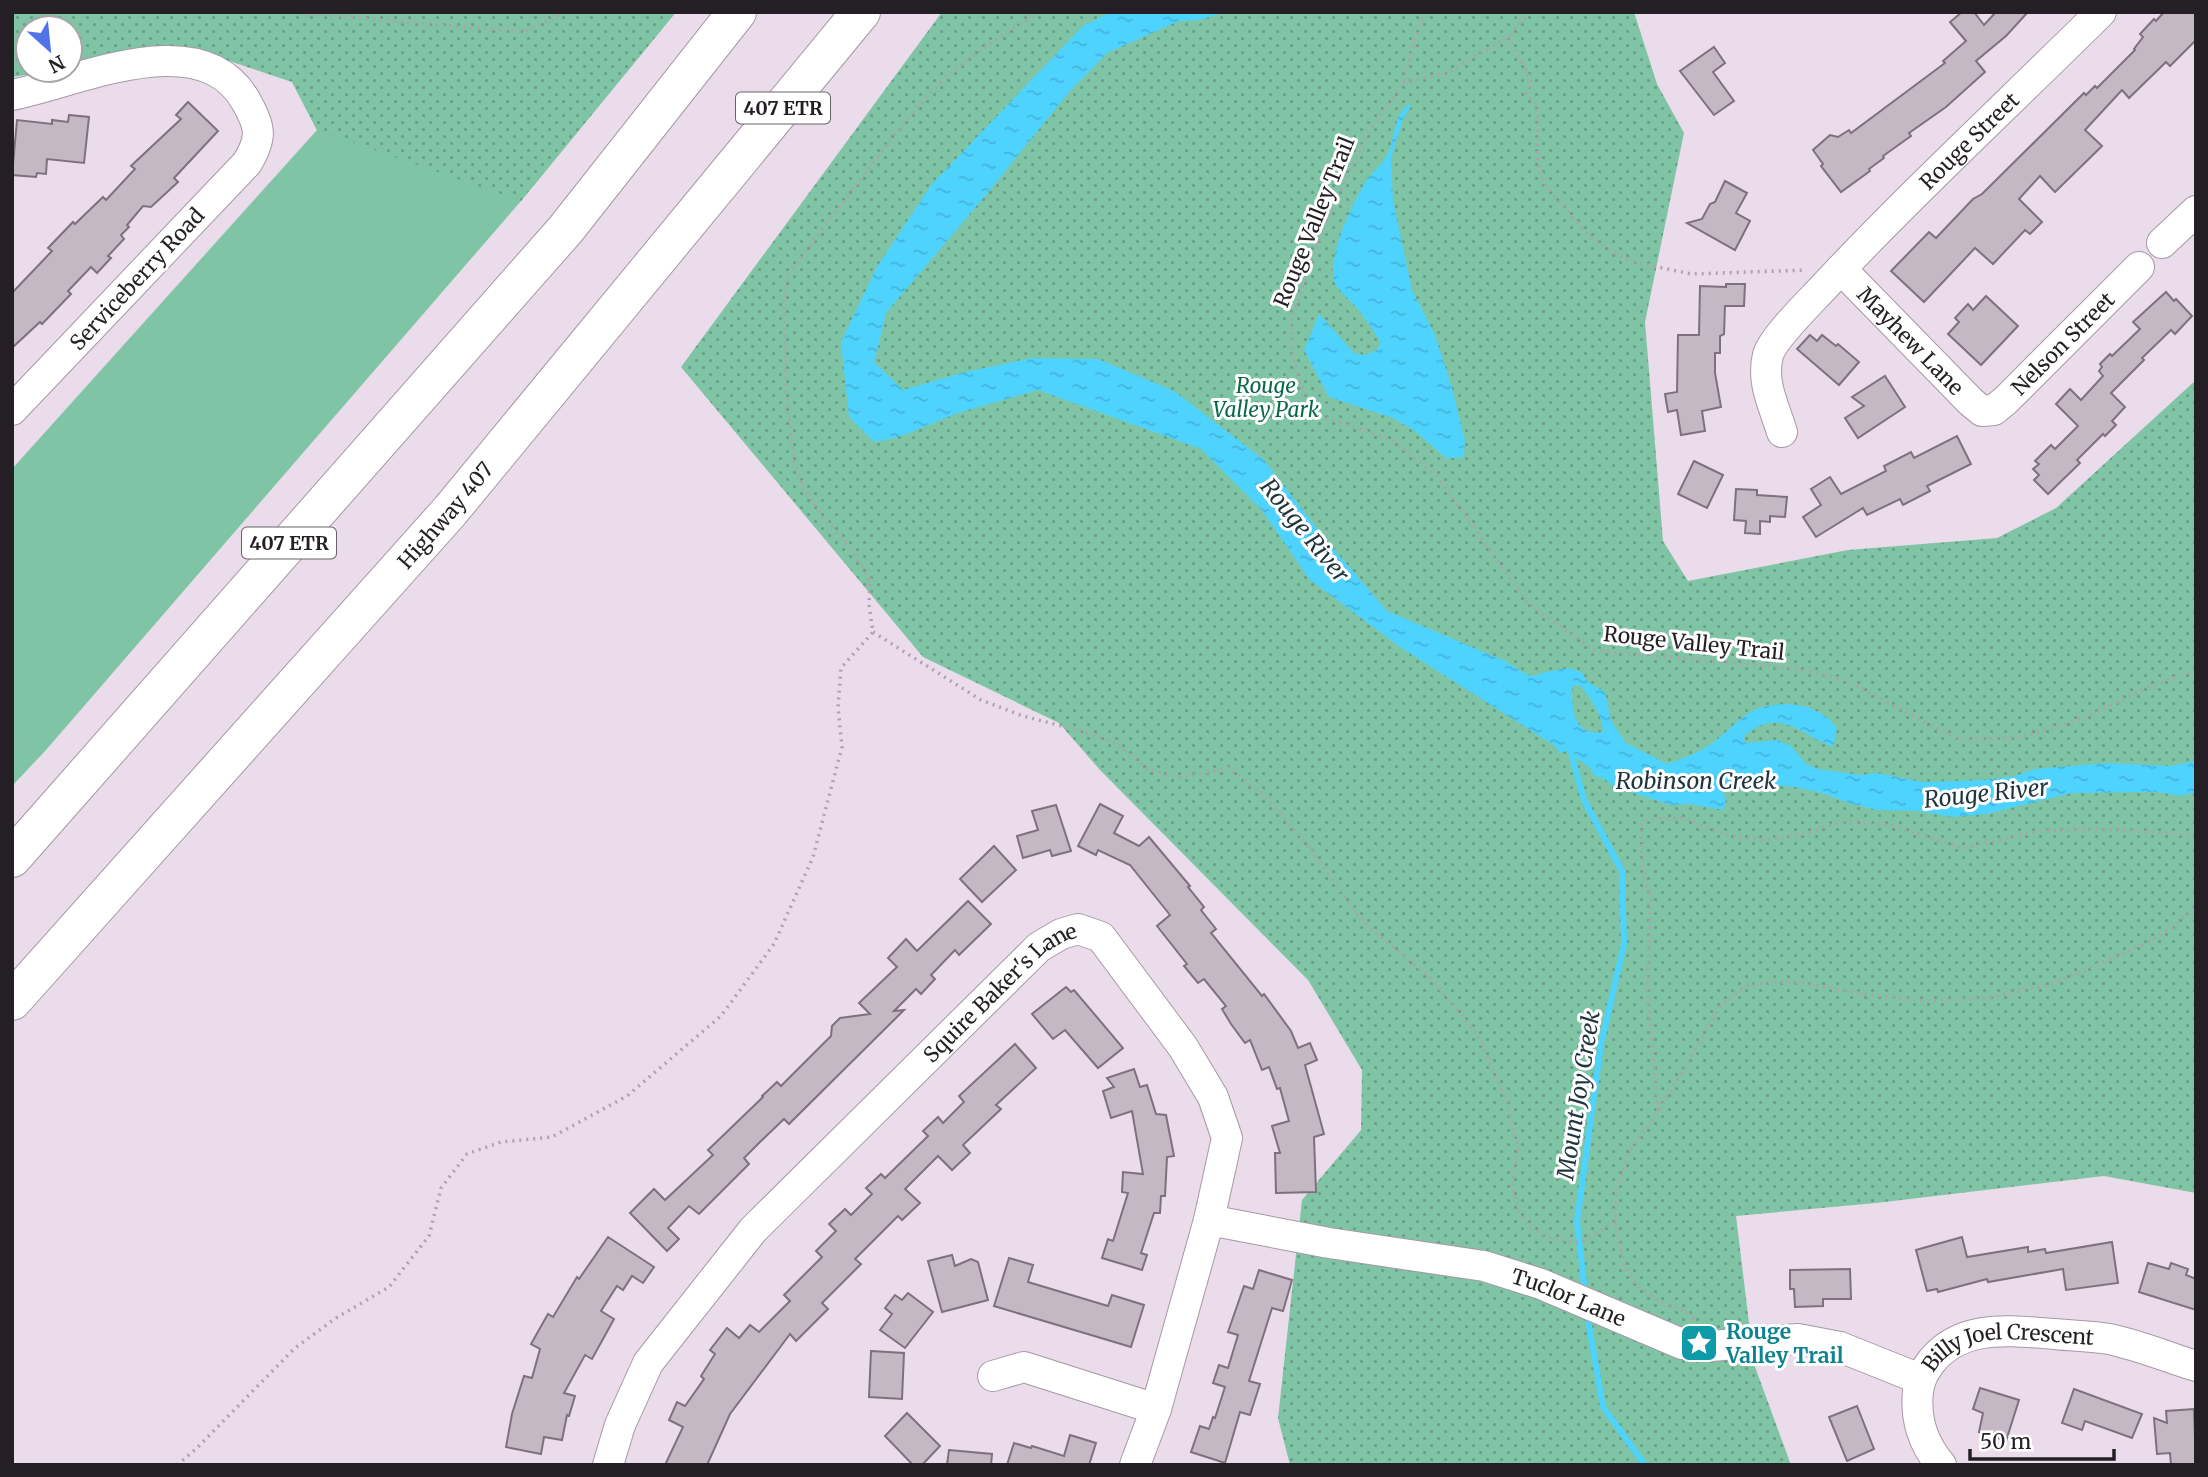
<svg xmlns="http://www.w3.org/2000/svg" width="2208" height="1477" font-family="Merriweather,serif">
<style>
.grass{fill:#7fc5a5}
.park{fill:url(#park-dots)}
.water{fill:url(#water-ripples);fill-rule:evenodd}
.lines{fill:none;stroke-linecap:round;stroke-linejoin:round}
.stream{stroke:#4ed2fe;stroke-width:6}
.building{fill:#c5b8c5;stroke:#7e717d;stroke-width:2}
.minor-casing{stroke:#a698a5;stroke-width:32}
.highway-casing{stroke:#a698a5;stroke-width:40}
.path{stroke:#ada2ad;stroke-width:3.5;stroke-dasharray:2 5;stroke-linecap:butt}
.minor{stroke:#fff;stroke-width:30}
.highway{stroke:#fff;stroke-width:38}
.labels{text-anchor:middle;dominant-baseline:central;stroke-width:6;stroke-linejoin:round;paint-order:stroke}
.shield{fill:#fff;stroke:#666266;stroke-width:2}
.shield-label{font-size:19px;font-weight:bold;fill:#241f24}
.street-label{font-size:21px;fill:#241f24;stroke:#fff}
.park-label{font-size:21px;font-style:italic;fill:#0a6849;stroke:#fff}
.culture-label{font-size:21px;font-weight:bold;fill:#0d838f;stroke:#fff;text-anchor:start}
.water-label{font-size:23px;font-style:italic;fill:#1f353e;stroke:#fff}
</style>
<defs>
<pattern id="park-dots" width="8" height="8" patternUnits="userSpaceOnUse" patternTransform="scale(1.75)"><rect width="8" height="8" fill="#7fc5a5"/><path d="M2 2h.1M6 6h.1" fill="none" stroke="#689f86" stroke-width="1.8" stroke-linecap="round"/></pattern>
<pattern id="water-ripples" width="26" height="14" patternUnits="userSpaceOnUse" patternTransform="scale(1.75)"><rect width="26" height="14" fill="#4ed2fe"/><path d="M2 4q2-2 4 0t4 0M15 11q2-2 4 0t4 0" fill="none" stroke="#44b4da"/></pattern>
</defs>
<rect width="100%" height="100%" fill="#eadcea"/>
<polygon class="grass" points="676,12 521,201 46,750 12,786 12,469 317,130 292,82"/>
<g class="park">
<polygon points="12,12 676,12 521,201 317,130 292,82 194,49 70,68 70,28 28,28 28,70 58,70 12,77"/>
<polygon points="942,12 1634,12 1657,84 1684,133 1645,322 1663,541 1688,581 1848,550 1997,538 2056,508 2196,380 2196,1193 2104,1176 1876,1203 1736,1216 1754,1364 1791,1465 1290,1465 1278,1418 1302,1200 1361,1130 1362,1070 1308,980 1100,770 1059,723 923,657 681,367"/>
</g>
<g class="water">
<path d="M1111,12H1225L1200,20L1179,21L1107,53L1069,92L985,196L886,313L874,362L903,390L965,372L1032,358L1098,359L1174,391L1264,460L1325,539L1387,611L1505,661L1526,674L1534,676L1545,672L1569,668L1581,672L1588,682L1605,692L1611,721L1626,743L1667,764C1682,759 1698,753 1711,744C1725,735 1743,713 1759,708C1785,700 1822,704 1837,729L1833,747C1798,733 1779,706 1744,736L1745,743L1777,740L1791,746L1806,764L1818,769L1860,775L1877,773L1922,782L1984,780L2015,776L2035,769L2106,763L2170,766L2196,761V792L2182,796L2157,792L2071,793L1986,814L1953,817L1917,811L1877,810L1849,803L1822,793L1795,787L1730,782L1723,783L1721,788L1726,799L1724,810L1689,804L1671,805L1615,787L1603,778L1595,776L1590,768L1566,751L1560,753L1555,746L1400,647L1310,580L1261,509L1201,449L1038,390L958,413L899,437L874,442L849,417L841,342L877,267L931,185L1083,26ZM1579,685C1590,695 1603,717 1603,732C1574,737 1572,710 1572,689L1573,686Z"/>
<path d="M1409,104L1410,108L1403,119L1391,158L1393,200L1412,290L1435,335L1452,388L1465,441L1464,454L1462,458H1446L1415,431L1393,418L1329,397L1304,350L1319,314L1354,353L1366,355L1379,348L1380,341C1373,330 1366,319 1358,309C1351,301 1342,294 1336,285C1323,263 1355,197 1368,178C1374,171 1381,165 1386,157C1396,141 1392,115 1409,104Z"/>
</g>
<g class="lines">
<g class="stream">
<polyline points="1570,749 1584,800 1622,871 1624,944 1601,1044 1577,1221 1585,1293"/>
<polyline points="1587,1314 1603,1407 1645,1465"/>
</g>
</g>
<g class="building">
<polygon points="1962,12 1974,12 1984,25 1996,12 2028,12 2006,36 1976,61 1985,72 1946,107 1909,133 1911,136 1883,156 1884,158 1869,169 1870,171 1841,192 1821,166 1823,164 1813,150 1830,135 1838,137 1849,130 1851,133 1945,63 1943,61 1966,41 1950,22"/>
<polygon points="2164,12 2196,12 2196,40 2170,66 2166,62 2129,98 2122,90 2085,130 2102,146 2055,192 2040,176 2019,199 2042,222 2030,234 2025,230 1993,264 1975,248 1924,302 1891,271 1929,232 1936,238 1973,199 1982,194 2084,93 2086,95 2095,86 2097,88 2135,50 2134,49 2143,37 2140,34 2154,19 2156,21"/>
<polygon points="1714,47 1725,63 1713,72 1734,101 1714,115 1680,71"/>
<polygon points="188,102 218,131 174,178 178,182 151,207 143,206 127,225 129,227 121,235 124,239 108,256 111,258 97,273 91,267 68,291 71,294 42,324 40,322 12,348 12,293 52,251 48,248 73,222 75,224 103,197 106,200 135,169 131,166 181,119 176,115"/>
<polygon points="69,115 89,117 84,163 47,159 46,174 37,173 36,177 12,175 17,120 52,124 52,120 68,122"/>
<polygon points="1725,181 1747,193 1736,213 1750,221 1735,250 1687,223 1702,219 1710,204 1715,202"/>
<polygon points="1726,284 1745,284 1744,306 1725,306 1724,334 1720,336 1720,353 1715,353 1715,373 1721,407 1702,411 1705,431 1681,435 1677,410 1668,412 1665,394 1677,392 1678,335 1699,335 1700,286 1726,287"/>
<polygon points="2166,292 2174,301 2176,299 2192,316 2175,334 2171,330 2142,358 2144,360 2111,393 2125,407 2112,421 2116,425 2105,436 2103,434 2077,460 2080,463 2048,494 2034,480 2039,475 2033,469 2039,464 2035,461 2051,445 2055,449 2078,426 2056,404 2070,389 2081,400 2103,376 2099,371 2102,367 2100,364 2110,354 2112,356 2140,329 2133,322"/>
<polygon points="1986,296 2018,326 1981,365 1948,334 1959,322 1955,318 1968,304 1973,310"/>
<polygon points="1810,335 1817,341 1822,335 1836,346 1838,344 1859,362 1839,385 1797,349"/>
<polygon points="1885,376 1905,407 1858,438 1845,418 1864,406 1852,397"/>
<polygon points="1957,436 1971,464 1927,486 1930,491 1903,505 1900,499 1867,515 1863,508 1816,537 1803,517 1821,505 1811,489 1830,477 1841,494 1886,471 1884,466 1911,452 1914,458"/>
<polygon points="1694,461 1723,475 1707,508 1678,494"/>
<polygon points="1736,489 1757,490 1757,495 1787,497 1785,517 1770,516 1770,522 1760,521 1760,534 1745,533 1746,521 1734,520"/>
<polygon points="1100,804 1123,816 1114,833 1139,846 1149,837 1190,886 1188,887 1204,907 1201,910 1216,929 1211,933 1262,996 1264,994 1291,1031 1298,1048 1310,1043 1317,1060 1305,1065 1324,1134 1314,1137 1316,1192 1276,1193 1275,1153 1280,1153 1272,1126 1289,1121 1280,1088 1277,1089 1269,1067 1262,1070 1250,1040 1245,1043 1231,1024 1222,1009 1226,1006 1204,979 1198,983 1184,966 1187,964 1157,926 1170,915 1130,865 1098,850 1096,855 1078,846"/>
<polygon points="1056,805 1071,851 1052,856 1050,850 1023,858 1017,836 1038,830 1032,811"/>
<polygon points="994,846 1016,870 982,902 960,879"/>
<polygon points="968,901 991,924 959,955 955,950 931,975 935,979 921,994 916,989 894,1011 904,1010 789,1124 784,1119 761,1141 744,1158 749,1164 699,1214 689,1206 668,1228 679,1239 667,1251 630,1213 654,1189 665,1200 713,1155 708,1150 763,1097 762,1096 777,1082 781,1086 831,1036 832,1026 840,1018 870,1014 859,1003 897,967 888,958 906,939 917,951"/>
<polygon points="1066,987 1071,992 1074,990 1123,1048 1098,1068 1065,1030 1053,1039 1032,1014"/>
<polygon points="1015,1044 1036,1068 996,1105 1001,1109 963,1145 970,1153 952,1170 938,1156 905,1189 920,1203 902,1220 898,1216 855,1259 861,1264 822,1303 828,1309 796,1341 790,1334 730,1414 707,1465 665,1465 683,1427 669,1420 677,1402 685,1406 704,1379 701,1376 715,1354 710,1350 727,1328 739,1338 750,1325 759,1332 790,1301 784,1295 822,1257 816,1251 836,1231 829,1224 845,1209 851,1215 872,1194 866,1188 881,1174 885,1178 928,1136 923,1131 938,1117 943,1123 964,1102 959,1096"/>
<polygon points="1134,1069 1140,1087 1147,1085 1156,1114 1166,1115 1174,1156 1167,1157 1165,1196 1161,1196 1160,1213 1154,1213 1141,1253 1147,1255 1142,1270 1102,1258 1108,1239 1113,1241 1128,1193 1122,1192 1123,1172 1143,1174 1132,1111 1111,1118 1103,1091 1114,1087 1107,1078"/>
<polygon points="608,1237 654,1267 643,1283 632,1276 623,1290 617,1286 601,1311 614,1319 592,1359 585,1355 564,1393 575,1396 569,1416 567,1415 562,1440 544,1437 541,1454 506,1447 512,1414 524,1376 532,1378 540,1349 531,1344 548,1314 553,1317 577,1277 579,1279"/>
<polygon points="1962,1237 1967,1257 2028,1247 2028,1252 2045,1249 2046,1253 2112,1242 2118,1283 2066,1290 2063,1269 1988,1282 1987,1279 1938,1292 1937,1289 1927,1291 1916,1250"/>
<polygon points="952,1255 955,1266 971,1259 978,1262 988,1300 942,1312 928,1261"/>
<polygon points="1009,1258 1033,1265 1028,1282 1108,1306 1112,1295 1144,1305 1131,1347 994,1306"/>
<polygon points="2148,1263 2169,1269 2171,1263 2188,1269 2186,1275 2196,1279 2196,1310 2139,1292"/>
<polygon points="1850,1269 1851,1299 1823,1299 1823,1306 1795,1307 1794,1289 1790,1289 1790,1270"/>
<polygon points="1259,1270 1292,1280 1283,1311 1272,1308 1249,1381 1260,1384 1250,1415 1240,1412 1225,1463 1191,1452 1200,1426 1209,1429 1213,1417 1215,1418 1225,1387 1213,1383 1219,1365 1228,1368 1238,1335 1228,1332 1244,1286 1253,1289"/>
<polygon points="908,1293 933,1312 905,1348 880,1330 892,1314 885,1308 895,1295 902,1300"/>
<polygon points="871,1351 904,1353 902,1399 869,1397"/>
<polygon points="1980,1388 2019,1400 2006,1441 1979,1432 1983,1413 1973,1409"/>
<polygon points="2074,1389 2142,1414 2132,1438 2085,1421 2082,1430 2062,1423"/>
<polygon points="1857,1406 1874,1449 1847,1461 1829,1417"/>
<polygon points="2194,1409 2196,1465 2171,1465 2170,1453 2157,1454 2154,1418 2167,1423 2166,1411"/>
<polygon points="907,1413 940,1446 922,1465 913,1465 885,1436"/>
<polygon points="1070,1435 1096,1443 1089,1465 1007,1465 1014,1443 1031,1448 1032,1446 1064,1456"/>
<polygon points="949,1450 992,1454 991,1465 947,1465"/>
</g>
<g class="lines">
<defs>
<g id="minor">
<path d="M12,95C79,82 203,21 247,103C261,128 262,138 247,163L12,410"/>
<polyline points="2162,243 2196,211"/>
<path id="s1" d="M1841,269L1971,402L1982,411L1994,410L2006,400L2139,267"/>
<path id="s2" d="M1782,432C1774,406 1761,382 1768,355C1773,338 1809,303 1822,289C1911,194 2008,104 2101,12"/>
<path id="s3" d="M1209,1220L1329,1243L1484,1266L1541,1284L1682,1344L1711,1346L1798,1339L1840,1347L1920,1379"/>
<polyline points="993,1376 1024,1367 1156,1409"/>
<path id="s4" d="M608,1465L620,1425L648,1363L753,1230L1039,947L1061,934L1078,929L1101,937L1183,1047L1213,1097L1227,1138L1209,1220L1156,1409L1135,1465"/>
<path id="s5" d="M1941,1465C1923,1444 1915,1418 1918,1391C1920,1378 1924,1372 1931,1362C1962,1323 2011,1331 2055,1334C2073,1336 2091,1336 2109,1339C2138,1345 2167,1357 2196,1366"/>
</g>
<g id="highway">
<polyline points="12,858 566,229 737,12"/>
<path id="s6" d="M12,1001L450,511L861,12"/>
</g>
</defs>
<use href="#minor" class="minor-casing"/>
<use href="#highway" class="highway-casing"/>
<g class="path">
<polyline points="289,12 524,32 564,12"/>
<polyline points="1424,12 1403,83 1367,134 1325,225 1290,321 1293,358 1303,392 1317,415 1394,441 1437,476 1527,602 1593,650 1799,669 1845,680 1959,740 2023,737 2089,716 2149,687 2196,670"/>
<polyline points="1508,37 1532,82 1526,94 1537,105 1537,157 1545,186 1591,238 1629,261 1691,274 1806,270"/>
<polyline points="1403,83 1449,72 1508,37 1529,12"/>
<polyline points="873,632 981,700 1023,716 1081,731 1116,743 1146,768 1178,778 1228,768 1264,795 1311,850 1362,921 1430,978 1477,1034 1507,1102 1518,1147 1512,1184 1517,1208 1529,1227 1552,1239 1580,1243 1615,1222"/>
<polyline points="1658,1110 1647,988 1651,898 1644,878 1640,825 1650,819 1683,818 1727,835 1761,840 1805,834 1838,822 1891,825 1964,848 2039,831 2104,829 2196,835"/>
<polyline points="1694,1319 1687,1312 1665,1304 1639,1288 1624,1264 1615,1222 1616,1190 1630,1150 1658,1112 1722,1004 1745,986 1773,982 1803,983 1857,993 1925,1001 1984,998 2050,985 2145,944 2176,925 2192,910 2196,903"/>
<polyline points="177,1465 196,1449 295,1348 336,1318 389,1287 429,1236 441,1188 467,1154 501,1142 552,1137 627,1096 721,1016 774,944 813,857 842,747 838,707 841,668 873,632 869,605 870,579 850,548 825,520 803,487 794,461 786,391 784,306 788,274 909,116 947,76 996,39 1039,12"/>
</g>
<use href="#minor" class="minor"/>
<use href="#highway" class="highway"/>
</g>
<defs>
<symbol id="sight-square" viewBox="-11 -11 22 22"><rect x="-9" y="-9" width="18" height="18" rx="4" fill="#0f9aa8" stroke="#fff"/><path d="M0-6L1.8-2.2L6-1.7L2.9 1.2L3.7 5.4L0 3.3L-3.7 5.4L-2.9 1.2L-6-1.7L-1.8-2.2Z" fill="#fff"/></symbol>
</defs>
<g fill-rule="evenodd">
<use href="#sight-square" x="1677" y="1321" width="44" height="44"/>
</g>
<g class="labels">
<g class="shield">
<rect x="736" y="92.5" width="94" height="31" rx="5"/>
<rect x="242" y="527.5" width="94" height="31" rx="5"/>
</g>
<g class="shield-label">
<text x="783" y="108">407 ETR</text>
<text x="289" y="543">407 ETR</text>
</g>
<g class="street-label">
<text stroke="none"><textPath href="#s2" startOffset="374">Rouge Street</textPath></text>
<text transform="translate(1314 222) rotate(-68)">Rouge Valley Trail</text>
<text transform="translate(137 279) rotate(-47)">Serviceberry Road</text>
<text stroke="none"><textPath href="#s1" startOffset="100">Mayhew Lane</textPath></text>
<text stroke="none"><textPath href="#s1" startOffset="308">Nelson Street</textPath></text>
<text stroke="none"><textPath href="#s6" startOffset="651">Highway 407</textPath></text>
<text transform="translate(1694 643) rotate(6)">Rouge Valley Trail</text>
<text stroke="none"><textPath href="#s4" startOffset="623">Squire Baker's Lane</textPath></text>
<text stroke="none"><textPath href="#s3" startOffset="369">Tuclor Lane</textPath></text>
<text stroke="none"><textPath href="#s5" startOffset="194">Billy Joel Crescent</textPath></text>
</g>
<g class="park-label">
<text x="1266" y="385">Rouge<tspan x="1266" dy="24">Valley Park</tspan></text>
</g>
<g class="culture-label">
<text x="1726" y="1331">Rouge<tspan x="1726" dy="24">Valley Trail</tspan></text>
</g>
<g class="water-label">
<text transform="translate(1305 530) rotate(51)">Rouge River</text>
<text x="1696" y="780">Robinson Creek</text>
<text transform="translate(1986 793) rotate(-6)">Rouge River</text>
<text transform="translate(1578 1095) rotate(-81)">Mount Joy Creek</text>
</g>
</g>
<rect width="2208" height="1477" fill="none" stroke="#241f24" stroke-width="28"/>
<g transform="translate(49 49) rotate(153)"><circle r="33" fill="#ffffff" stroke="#a7a5a7" stroke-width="2"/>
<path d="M0-5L12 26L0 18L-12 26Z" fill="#5074e8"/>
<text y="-10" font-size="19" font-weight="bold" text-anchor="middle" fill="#241f24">N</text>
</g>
<path d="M1970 1449v10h144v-10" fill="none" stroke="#241f24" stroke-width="3.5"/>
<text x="1980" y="1449" font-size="21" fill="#241f24" stroke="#ffffff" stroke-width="5" paint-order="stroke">50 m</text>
</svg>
